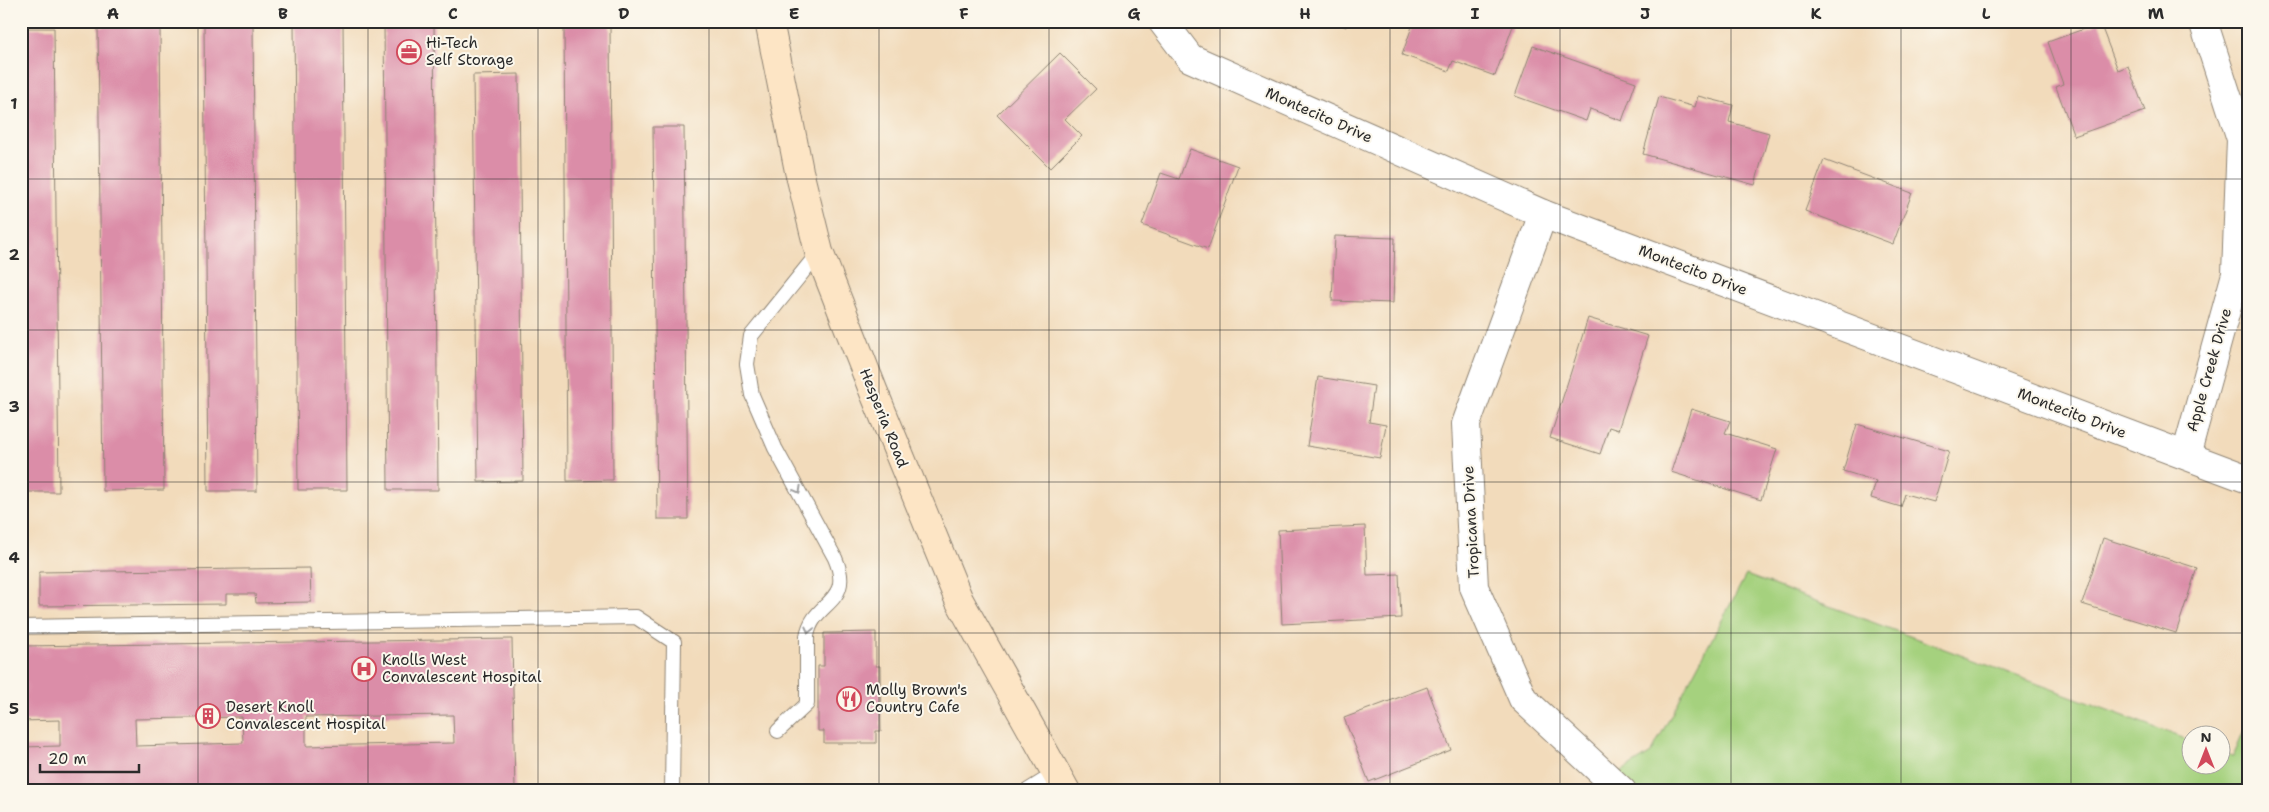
<svg xmlns="http://www.w3.org/2000/svg" width="2269" height="812" font-family="'Shantell Sans',sans-serif">
<style>
.green{fill:#a5d17e;stroke:#687e54}
.building{fill:#db8da8;fill-rule:evenodd}
.lines{fill:none;stroke-linecap:round;stroke-linejoin:round}
.service-casing{stroke:#8e8373;stroke-width:16}
.minor-casing{stroke:#8e8373;stroke-width:30}
.secondary-casing{stroke:#8e8373;stroke-width:30}
.service{stroke:#fff;stroke-width:14}
.minor{stroke:#fff;stroke-width:28}
.secondary{stroke:#fde5c5;stroke-width:28}
.oneway{stroke:#a0a0a0}
.grid{fill:none;stroke:#2b2b2b;stroke-width:1;stroke-opacity:0.55}
.labels{text-anchor:middle;dominant-baseline:central;stroke-width:4;stroke-linejoin:round;paint-order:stroke}
.poi-label{font-size:15px;fill:#2b2b2b;stroke:#fbf7ec;text-anchor:start}
.street-label{font-size:15px;fill:#2b2b2b;stroke:#fbf7ec}
.neatline{fill:none;stroke:#2b2b2b;stroke-width:2}
.grid-label{font-size:16px;text-anchor:middle;font-weight:bold;fill:#2b2b2b}
</style>
<rect width="100%" height="100%" fill="#fbf7ec"/>
<filter id="ink" filterUnits="userSpaceOnUse"><feTurbulence type="fractalNoise" baseFrequency=".02" numOctaves="2"/><feDisplacementMap in="SourceGraphic" scale="10" xChannelSelector="R" yChannelSelector="G"/><feConvolveMatrix kernelMatrix="1 2 1 2 8 2 1 2 1" color-interpolation-filters="sRGB"/></filter>
<filter id="wash" filterUnits="userSpaceOnUse"><feTurbulence type="fractalNoise" baseFrequency=".0096" numOctaves="4" result="noise"/><feDisplacementMap in="SourceGraphic" scale="20" xChannelSelector="R" yChannelSelector="G"/><feGaussianBlur stdDeviation="1.12" result="paint"/><feColorMatrix in="noise" values="0 0 0 0 0 0 0 0 0 0 0 0 0 0 0 0 0 1.4 0 .05"/><feComposite in="paint" operator="in"/></filter>
<g filter="url(#wash)">
<rect width="100%" height="100%" fill="#f2dbbb"/>
<polygon class="green" points="1746,575 2191,741 2192,764 2222,764 2222,752 2233,756 2248,721 2248,791 1590,791 1651,753"/>
<g id="blocks">
<g class="building">
<polygon points="1333,21 1348,21 1346,27"/>
<polygon points="1414,21 1508,21 1514,23 1495,76 1453,61 1449,71 1402,55"/>
<polygon points="343,22 347,490 298,490 294,23"/>
<polygon points="384,23 434,23 438,490 388,490"/>
<polygon points="564,23 610,23 613,480 567,481"/>
<polygon points="2100,23 2118,70 2128,66 2145,111 2074,136 2056,87 2063,84 2048,42"/>
<polygon points="253,24 257,491 208,491 204,25"/>
<polygon points="160,26 164,490 103,491 98,27"/>
<polygon points="21,28 54,28 59,492 21,492"/>
<polygon points="1533,46 1636,82 1622,121 1590,109 1586,121 1515,96"/>
<polygon points="1060,53 1096,89 1065,119 1082,136 1050,168 997,115"/>
<polygon points="519,74 523,481 478,482 473,75"/>
<polygon points="1698,96 1733,105 1729,122 1769,133 1755,185 1643,154 1659,97 1695,107"/>
<polygon points="653,127 684,127 688,519 657,519"/>
<polygon points="1190,149 1238,166 1208,249 1142,225 1161,173 1179,179"/>
<polygon points="1824,160 1912,193 1893,244 1805,211"/>
<polygon points="1335,236 1395,238 1393,303 1332,301"/>
<polygon points="1588,318 1648,336 1618,430 1609,427 1600,454 1550,438"/>
<polygon points="1318,377 1374,386 1369,422 1386,425 1380,458 1307,446"/>
<polygon points="1691,409 1730,421 1725,433 1777,449 1761,500 1671,472"/>
<polygon points="1857,424 1949,451 1934,502 1905,494 1901,507 1871,498 1876,481 1843,471"/>
<polygon points="1365,526 1367,575 1399,574 1401,618 1282,624 1278,530"/>
<polygon points="2103,538 2197,568 2176,633 2082,604"/>
<polygon points="310,568 311,602 256,603 255,594 226,594 226,604 39,606 39,572"/>
<polygon points="876,632 876,666 880,666 881,731 876,731 876,743 824,743 824,731 818,731 818,666 824,666 824,633"/>
<path d="M512,639L515,791H21V747L60,746V720L21,721V646ZM453,715L454,743L306,746V717ZM242,717L243,743L136,746L135,719Z"/>
<polygon points="1427,687 1451,750 1369,782 1344,718"/>
</g>
</g>
</g>
<g filter="url(#ink)">
<use href="#blocks" fill-opacity="0" stroke="#8e8373" stroke-width="1"/>
<g class="lines">
<defs>
<g id="service">
<polyline points="21,627 636,617 674,642 672,791"/>
<path d="M778,731L807,704V636C813,600 855,604 835,558L775,448L752,395L747,364L751,336L819,252"/>
<polyline points="1027,791 1056,773"/>
</g>
<g id="minor">
<polyline points="1162,21 1190,58 1543,214 2248,479"/>
<polyline points="1543,214 1466,424 1474,587 1523,699 1622,791"/>
<polyline points="2186,455 2236,274 2241,139 2203,21"/>
</g>
<polyline id="secondary" points="769,21 799,171 819,252 873,390 959,600 1066,791"/>
</defs>
<use href="#service" class="service-casing"/>
<use href="#minor" class="minor-casing"/>
<use href="#secondary" class="secondary-casing"/>
<use href="#service" class="service"/>
<use href="#minor" class="minor"/>
<use href="#secondary" class="secondary"/>
</g>
<defs><path id="oneway-chevron" d="M-2-3.5L2.5 0L-2 3.5" fill="none" stroke-width="1.6" stroke-linecap="round" stroke-linejoin="round" transform="scale(1.25)"/></defs>
<g class="oneway">
<use href="#oneway-chevron" transform="translate(798 490) rotate(61)"/>
<use href="#oneway-chevron" transform="translate(809 630) rotate(103)"/>
</g>
</g>
<path class="grid" d="M198,21V791M368,21V791M538,21V791M709,21V791M879,21V791M1049,21V791M1220,21V791M1390,21V791M1560,21V791M1731,21V791M1901,21V791M2071,21V791M21,179H2248M21,330H2248M21,482H2248M21,633H2248"/>
<defs>
<symbol id="office-ring" viewBox="-11 -11 22 22"><circle r="9.5" fill="#fbf7ec" stroke="#d1495b" stroke-width="1.5"/><path d="M-6-3h4V-5.5h4V-3h4V5H-6ZM-1-4.5V-3h2v-1.5ZM-6 0V1H6V0Z" fill="#d1495b"/></symbol>
<symbol id="hospital-ring" viewBox="-11 -11 22 22"><circle r="9.5" fill="#fbf7ec" stroke="#d1495b" stroke-width="1.5"/><path d="M-5-5h3v3.5h4V-5h3V5h-3V1.5h-4V5h-3Z" fill="#d1495b"/></symbol>
<symbol id="restaurant-ring" viewBox="-11 -11 22 22"><circle r="9.5" fill="#fbf7ec" stroke="#d1495b" stroke-width="1.5"/><path d="M-5-6h1v4h1v-4h1v4h1v-4h1v5L-1.5 .5V6h-2V.5L-5-1ZM5-6V6H3V1.5H1.5Q1.5-4 5-6Z" fill="#d1495b"/></symbol>
<symbol id="building-ring" viewBox="-11 -11 22 22"><circle r="9.5" fill="#fbf7ec" stroke="#d1495b" stroke-width="1.5"/><path d="M-4-6H4V6H1V3H-1V6H-4ZM-2.5-4.3h1.7v1.8h-1.7ZM.8-4.3h1.7v1.8H.8ZM-2.5-1h1.7V.8h-1.7ZM.8-1h1.7V.8H.8Z" fill="#d1495b"/></symbol>
</defs>
<g fill-rule="evenodd">
<use href="#office-ring" x="395" y="38" width="28" height="28"/>
<use href="#hospital-ring" x="350" y="655" width="28" height="28"/>
<use href="#restaurant-ring" x="835" y="685" width="28" height="28"/>
<use href="#building-ring" x="194" y="702" width="28" height="28"/>
</g>
<g class="labels">
<g class="poi-label">
<text x="426" y="43">Hi-Tech<tspan x="426" dy="17">Self Storage</tspan></text>
<text x="382" y="660">Knolls West<tspan x="382" dy="17">Convalescent Hospital</tspan></text>
<text x="866" y="690">Molly Brown's<tspan x="866" dy="17">Country Cafe</tspan></text>
<text x="226" y="707">Desert Knoll<tspan x="226" dy="17">Convalescent Hospital</tspan></text>
</g>
<g class="street-label">
<text transform="translate(1319 115) rotate(24)">Montecito Drive</text>
<text transform="translate(1693 270) rotate(21)">Montecito Drive</text>
<text transform="translate(2209 370) rotate(-74)">Apple Creek Drive</text>
<text transform="translate(2072 413) rotate(21)">Montecito Drive</text>
<text transform="translate(884 418) rotate(68)">Hesperia Road</text>
<text transform="translate(1471 522) rotate(-93)">Tropicana Drive</text>
</g>
</g>
<rect width="2269" height="812" fill="none" stroke="#fbf7ec" stroke-width="55"/>
<g transform="translate(2206 750)"><circle r="24" fill="#fbf7ec" stroke="#a8a59f"/>
<path d="M0-4L9 19L0 12L-9 19Z" fill="#d1495b"/>
<text y="-8" font-size="14" font-weight="bold" text-anchor="middle" fill="#2b2b2b">N</text>
</g>
<path d="M40 764v8h99v-8" fill="none" stroke="#2b2b2b" stroke-width="2.5"/>
<text x="48" y="764" font-size="15" fill="#2b2b2b" stroke="#fbf7ec" stroke-width="4" paint-order="stroke">20 m</text>
<rect x="28" y="28" width="2214" height="756" class="neatline"/>
<g class="grid-label">
<text x="113" y="19">A</text>
<text x="283" y="19">B</text>
<text x="453" y="19">C</text>
<text x="624" y="19">D</text>
<text x="794" y="19">E</text>
<text x="964" y="19">F</text>
<text x="1134" y="19">G</text>
<text x="1305" y="19">H</text>
<text x="1475" y="19">I</text>
<text x="1645" y="19">J</text>
<text x="1816" y="19">K</text>
<text x="1986" y="19">L</text>
<text x="2156" y="19">M</text>
<text x="14" y="109">1</text>
<text x="14" y="260">2</text>
<text x="14" y="412">3</text>
<text x="14" y="563">4</text>
<text x="14" y="714">5</text>
</g>
</svg>
